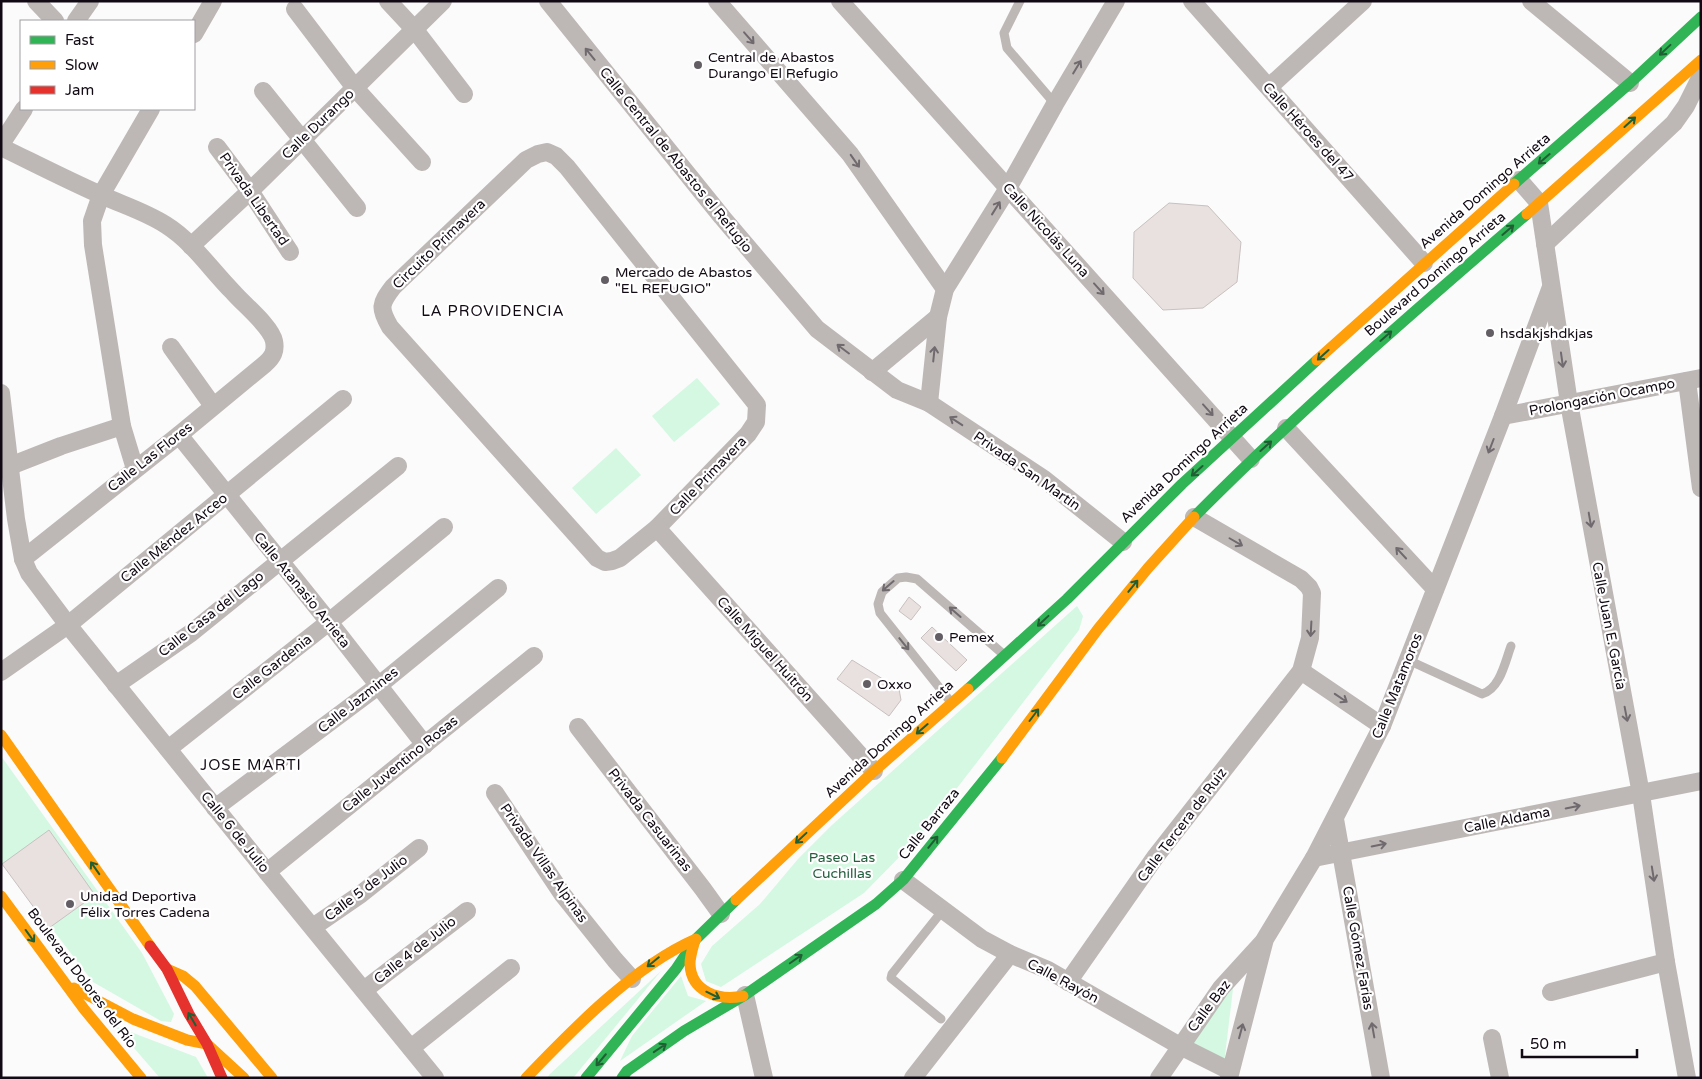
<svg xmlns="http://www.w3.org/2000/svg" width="1702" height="1079" font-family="'Varela Round',sans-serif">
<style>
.green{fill:#d4f8e2}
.building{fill:#e9e1df;stroke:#c8c1c0}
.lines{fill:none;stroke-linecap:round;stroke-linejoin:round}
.lane{stroke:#bdb8b6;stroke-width:9}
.street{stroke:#bdb8b6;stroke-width:18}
.fast{stroke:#30b455;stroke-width:11}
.slow{stroke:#ff9f0a;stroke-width:11}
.jam{stroke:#e5322d;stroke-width:11}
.oneway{stroke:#70696d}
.oneway2{stroke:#205e34}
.poi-dot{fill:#635e64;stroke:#fff;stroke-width:2}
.labels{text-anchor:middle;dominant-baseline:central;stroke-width:4.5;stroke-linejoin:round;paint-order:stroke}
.poi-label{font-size:14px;fill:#110913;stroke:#fff;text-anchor:start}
.street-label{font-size:14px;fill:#110913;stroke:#fff}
.park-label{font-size:14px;fill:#235e3e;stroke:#fff}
.neighbourhood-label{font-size:15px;letter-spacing:1px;fill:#110913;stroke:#fff}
</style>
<rect width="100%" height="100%" fill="#fbfbfb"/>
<g class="green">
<polygon points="697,378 720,404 674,442 652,416"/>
<polygon points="616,448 641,475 596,514 572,488"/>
<polygon points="1077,606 1083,616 1079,630 920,836 864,893 721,987 706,981 701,964 712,946 760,904 798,859 832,825"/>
<polygon points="1,756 142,953 174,1014 171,1022 161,1021 93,982 1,862"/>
<polygon points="661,971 573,1078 547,1078 550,1074"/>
<polygon points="1235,972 1224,1064 1188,1040"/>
<polygon points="681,976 688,996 706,1001 620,1061 632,1036"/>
<polygon points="115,1026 196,1057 208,1078 160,1078"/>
</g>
<g class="building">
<polygon points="1169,203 1208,206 1241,242 1237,282 1203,308 1163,310 1133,278 1134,232"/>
<polygon points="909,597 921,607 911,620 899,611"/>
<polygon points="932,627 967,660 956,671 921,638"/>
<polygon points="852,660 899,689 901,700 889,716 837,679"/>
<polygon points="49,830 95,895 49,928 2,864"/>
</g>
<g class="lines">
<g class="lane">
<polyline points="1020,1 1004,33 1007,48 1055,104"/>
<path d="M1408,660L1482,694C1500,689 1505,662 1511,646"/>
<polyline points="950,701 880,613 878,604 882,592 898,578 906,577 917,579 1003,654"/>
<polyline points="941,1019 891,978 892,974 943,910"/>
</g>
<g class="street">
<polyline points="36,1 55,21"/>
<polyline points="388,1 415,30 464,94"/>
<polyline points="548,1 722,217 817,329 897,390 929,403 1044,479 1123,542"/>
<polyline points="717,1 850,154 945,289"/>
<polyline points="840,1 1251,459"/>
<polyline points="1192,1 1424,263"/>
<polyline points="1531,1 1630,83"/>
<polyline points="295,9 355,88 422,162"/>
<polyline points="76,21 90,1"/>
<polyline points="194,34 213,1"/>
<polyline points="1269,87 1363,1"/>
<polyline points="263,91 357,208"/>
<polyline points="1,144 24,109"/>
<path d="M1,147C34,163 67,180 101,195C123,205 146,212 166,225C193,242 211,270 233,292C243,304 271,326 274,341C276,351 273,357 265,364L179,435L23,559"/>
<polyline points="217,147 250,191 290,252"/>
<path d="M547,152L556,156L567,167L757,405L756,422L748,434L657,528L620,558L612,561L605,562L597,558L390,327C379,308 380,304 393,287L526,160L538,154Z"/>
<polyline points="1519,180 1539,203 1569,403 1641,794 1666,962 1687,1078"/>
<polyline points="1545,244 1674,123 1686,106 1701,76"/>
<polyline points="191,246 250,191 443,1"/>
<polyline points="171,347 213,406"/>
<polyline points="872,372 938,317"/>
<polyline points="1687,381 1701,488"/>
<polyline points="1,393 16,519 23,559 29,573 68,625 267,872 435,1078"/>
<polyline points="929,403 938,317 945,289 1008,188 1055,104 1116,1"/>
<polyline points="1503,416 1701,378"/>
<polyline points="1286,428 1435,589"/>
<polyline points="179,435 329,622 425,745"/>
<polyline points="10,466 61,446 122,426"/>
<polyline points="135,469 122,426 93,245 92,221 101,195 151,109"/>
<polyline points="657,528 874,771"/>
<polyline points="1301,671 1382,726"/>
<polyline points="1,672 68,625 343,399"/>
<polyline points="116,685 191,633 398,466"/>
<polyline points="578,727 703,889 721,914"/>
<polyline points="168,749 329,622 444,527"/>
<polyline points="495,793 563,895 615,960 632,979"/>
<polyline points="215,808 378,686 498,588"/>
<polyline points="1335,819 1381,1078"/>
<polyline points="1314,858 1701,781"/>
<polyline points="267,872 534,656"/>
<polyline points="903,880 982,939 1010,954 1048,970 1180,1046 1230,1071"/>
<polyline points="313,927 361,894 419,848"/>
<polyline points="1068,982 1156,856 1301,671 1310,638 1312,593 1309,587 1301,579 1194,517"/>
<polyline points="364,990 467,911"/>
<polyline points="1551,992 1666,962"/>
<polyline points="745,995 764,1078"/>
<polyline points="1492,1038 1500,1078"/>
<polyline points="411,1048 511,968"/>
<polyline points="913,1078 1010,954"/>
<polyline points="1159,1078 1221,988 1263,942"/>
<polyline points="1229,1078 1265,939 1314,858 1382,726 1503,416 1551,287"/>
</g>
<g class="fast">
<polyline points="1514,184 1630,83 1701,17"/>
<path d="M1194,517C1300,410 1413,312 1527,214"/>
<polyline points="968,689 1067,599 1182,484 1317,360"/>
<polyline points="586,1078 676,969 696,939 736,900"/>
<polyline points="622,1078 627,1071 684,1031 745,995 876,904 903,880 1002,758"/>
</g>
<g class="slow">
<polyline points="1527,214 1701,60"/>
<polyline points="1317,360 1514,184"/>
<polyline points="1,735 150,946"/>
<polyline points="1002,758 1098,629 1148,568 1194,517"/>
<polyline points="1,896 84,1009 141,1078"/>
<polyline points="736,900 874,771 968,689"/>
<path d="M695,940C693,947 690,956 690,964C691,992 719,1001 743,996"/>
<polyline points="167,969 183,976 195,986 272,1078"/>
<polyline points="74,988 133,1019 187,1040 207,1044 244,1078"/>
<path d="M526,1078C573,1029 634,966 696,939"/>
</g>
<polyline class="jam" points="150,946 167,969 189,1014 207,1044 222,1078"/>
</g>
<defs><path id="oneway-shaft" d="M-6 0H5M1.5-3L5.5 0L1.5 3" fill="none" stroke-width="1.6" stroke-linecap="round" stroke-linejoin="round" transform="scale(1.25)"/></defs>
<g class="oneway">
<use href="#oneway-shaft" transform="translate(749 38) rotate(49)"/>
<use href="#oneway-shaft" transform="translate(590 54) rotate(-129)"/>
<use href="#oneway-shaft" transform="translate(1077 67) rotate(-59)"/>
<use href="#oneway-shaft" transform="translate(855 161) rotate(55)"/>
<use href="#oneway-shaft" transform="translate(996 208) rotate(-58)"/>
<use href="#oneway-shaft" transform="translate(1099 289) rotate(48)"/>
<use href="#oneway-shaft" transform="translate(843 349) rotate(-143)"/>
<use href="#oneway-shaft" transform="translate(934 354) rotate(-84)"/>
<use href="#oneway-shaft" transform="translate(1562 360) rotate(82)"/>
<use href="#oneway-shaft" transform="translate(1208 410) rotate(48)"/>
<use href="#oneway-shaft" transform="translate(956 421) rotate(-147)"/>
<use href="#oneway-shaft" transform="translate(1491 446) rotate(111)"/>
<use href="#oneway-shaft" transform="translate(1590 520) rotate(80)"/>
<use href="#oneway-shaft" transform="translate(1236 542) rotate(30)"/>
<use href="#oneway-shaft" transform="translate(1401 553) rotate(-133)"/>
<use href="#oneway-shaft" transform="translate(888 586) rotate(139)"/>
<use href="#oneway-shaft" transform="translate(955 612) rotate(-139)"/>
<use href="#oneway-shaft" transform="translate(1311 629) rotate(93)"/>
<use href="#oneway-shaft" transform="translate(904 644) rotate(51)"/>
<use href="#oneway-shaft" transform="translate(1341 698) rotate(34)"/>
<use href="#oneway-shaft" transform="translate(1626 714) rotate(79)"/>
<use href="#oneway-shaft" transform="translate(1573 807) rotate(-11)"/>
<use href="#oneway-shaft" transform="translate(1379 845) rotate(-11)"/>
<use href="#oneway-shaft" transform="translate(1653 874) rotate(81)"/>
<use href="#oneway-shaft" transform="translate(1373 1030) rotate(-100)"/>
<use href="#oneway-shaft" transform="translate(1241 1031) rotate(-75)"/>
</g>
<g class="oneway2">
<use href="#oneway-shaft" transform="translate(1665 50) rotate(137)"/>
<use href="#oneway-shaft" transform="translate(1630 122) rotate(-42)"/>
<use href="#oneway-shaft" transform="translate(1544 159) rotate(139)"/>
<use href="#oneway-shaft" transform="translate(1508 230) rotate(-41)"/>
<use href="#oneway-shaft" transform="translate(1386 336) rotate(-41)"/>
<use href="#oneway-shaft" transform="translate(1323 355) rotate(138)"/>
<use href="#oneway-shaft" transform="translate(1266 446) rotate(-42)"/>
<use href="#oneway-shaft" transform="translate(1197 471) rotate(138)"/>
<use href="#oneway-shaft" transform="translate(1133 586) rotate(-51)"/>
<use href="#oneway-shaft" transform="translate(1043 621) rotate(137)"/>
<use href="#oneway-shaft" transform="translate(1034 715) rotate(-53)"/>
<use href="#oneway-shaft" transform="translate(922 729) rotate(139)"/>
<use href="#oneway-shaft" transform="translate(801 838) rotate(137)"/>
<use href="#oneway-shaft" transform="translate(933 842) rotate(-51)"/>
<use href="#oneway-shaft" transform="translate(95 868) rotate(-125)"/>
<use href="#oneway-shaft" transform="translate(30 936) rotate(54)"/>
<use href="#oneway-shaft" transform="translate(796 959) rotate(-35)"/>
<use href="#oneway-shaft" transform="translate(653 962) rotate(141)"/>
<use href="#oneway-shaft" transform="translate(713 995) rotate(26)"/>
<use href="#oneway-shaft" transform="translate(192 1019) rotate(-120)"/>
<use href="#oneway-shaft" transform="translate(660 1048) rotate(-34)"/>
<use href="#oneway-shaft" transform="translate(601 1060) rotate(130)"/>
</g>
<g class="poi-dot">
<circle cx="698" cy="65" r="5"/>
<circle cx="605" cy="280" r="5"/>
<circle cx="1490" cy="333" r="5"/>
<circle cx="939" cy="637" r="5"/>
<circle cx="867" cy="684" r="5"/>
<circle cx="70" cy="904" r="5"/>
</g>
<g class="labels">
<g class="poi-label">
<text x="708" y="57">Central de Abastos<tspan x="708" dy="16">Durango El Refugio</tspan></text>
<text x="615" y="272">Mercado de Abastos<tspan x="615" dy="16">"EL REFUGIO"</tspan></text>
<text x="1500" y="333">hsdakjshdkjas</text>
<text x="949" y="637">Pemex</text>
<text x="877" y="684">Oxxo</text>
<text x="80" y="896">Unidad Deportiva<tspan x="80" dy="16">Félix Torres Cadena</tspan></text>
</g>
<g class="street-label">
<text transform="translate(318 124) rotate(-44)">Calle Durango</text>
<text transform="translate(1308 132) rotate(48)">Calle Héroes del 47</text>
<text transform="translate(676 160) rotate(51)">Calle Central de Abastos el Refugio</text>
<text transform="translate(1485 191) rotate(-41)">Avenida Domingo Arrieta</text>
<text transform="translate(254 199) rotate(55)">Privada Libertad</text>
<text transform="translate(1046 230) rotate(48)">Calle Nicolás Luna</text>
<text transform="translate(439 244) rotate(-44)">Circuito Primavera</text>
<text transform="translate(1435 274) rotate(-41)">Boulevard Domingo Arrieta</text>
<text transform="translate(1602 397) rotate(-11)">Prolongación Ocampo</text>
<text transform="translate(150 457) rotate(-38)">Calle Las Flores</text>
<text transform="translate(1184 463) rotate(-43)">Avenida Domingo Arrieta</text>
<text transform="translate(1027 471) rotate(35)">Privada San Martín</text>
<text transform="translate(708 476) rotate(-46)">Calle Primavera</text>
<text transform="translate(174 538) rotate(-39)">Calle Méndez Arceo</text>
<text transform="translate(302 590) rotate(51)">Calle Atanasio Arrieta</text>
<text transform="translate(211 614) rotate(-38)">Calle Casa del Lago</text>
<text transform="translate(1609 626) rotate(79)">Calle Juan E. García</text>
<text transform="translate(765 649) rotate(48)">Calle Miguel Huitrón</text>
<text transform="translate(272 667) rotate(-38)">Calle Gardenia</text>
<text transform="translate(1397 686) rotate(-68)">Calle Matamoros</text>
<text transform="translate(358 700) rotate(-38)">Calle Jazmines</text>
<text transform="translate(889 739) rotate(-42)">Avenida Domingo Arrieta</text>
<text transform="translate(400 764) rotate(-39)">Calle Juventino Rosas</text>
<text transform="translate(650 820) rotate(52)">Privada Casuarinas</text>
<text transform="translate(1507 820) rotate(-11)">Calle Aldama</text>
<text transform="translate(929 824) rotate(-51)">Calle Barraza</text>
<text transform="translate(1182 825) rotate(-53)">Calle Tercera de Ruiz</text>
<text transform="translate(235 832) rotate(51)">Calle 6 de Julio</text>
<text transform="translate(544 863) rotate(55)">Privada Villas Alpinas</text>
<text transform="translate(366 888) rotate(-37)">Calle 5 de Julio</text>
<text transform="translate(1358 948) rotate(80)">Calle Gómez Farías</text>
<text transform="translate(415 950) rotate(-38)">Calle 4 de Julio</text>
<text transform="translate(82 978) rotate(53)">Boulevard Dolores del Río</text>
<text transform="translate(1063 981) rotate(28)">Calle Rayón</text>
<text transform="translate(1209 1006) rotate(-53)">Calle Baz</text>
</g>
<g class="park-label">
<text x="842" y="857">Paseo Las<tspan x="842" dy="16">Cuchillas</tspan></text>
</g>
<g class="neighbourhood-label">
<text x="493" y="311">LA PROVIDENCIA</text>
<text x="251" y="765">JOSE MARTI</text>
</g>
</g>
<rect width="1702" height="1079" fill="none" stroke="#110913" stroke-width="5"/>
<rect x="20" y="20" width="175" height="90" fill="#ffffff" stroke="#a09da1"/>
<rect x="30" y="36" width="25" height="8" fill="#30b455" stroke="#a09da1"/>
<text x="65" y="45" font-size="15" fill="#110913">Fast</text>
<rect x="30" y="61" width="25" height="8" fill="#ff9f0a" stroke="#a09da1"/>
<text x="65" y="70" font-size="15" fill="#110913">Slow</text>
<rect x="30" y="86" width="25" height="8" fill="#e5322d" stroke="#a09da1"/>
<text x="65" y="95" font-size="15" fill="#110913">Jam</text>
<path d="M1522 1049v8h115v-8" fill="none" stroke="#110913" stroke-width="2.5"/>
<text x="1530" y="1049" font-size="15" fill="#110913" stroke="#ffffff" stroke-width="4" paint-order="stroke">50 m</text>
</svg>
